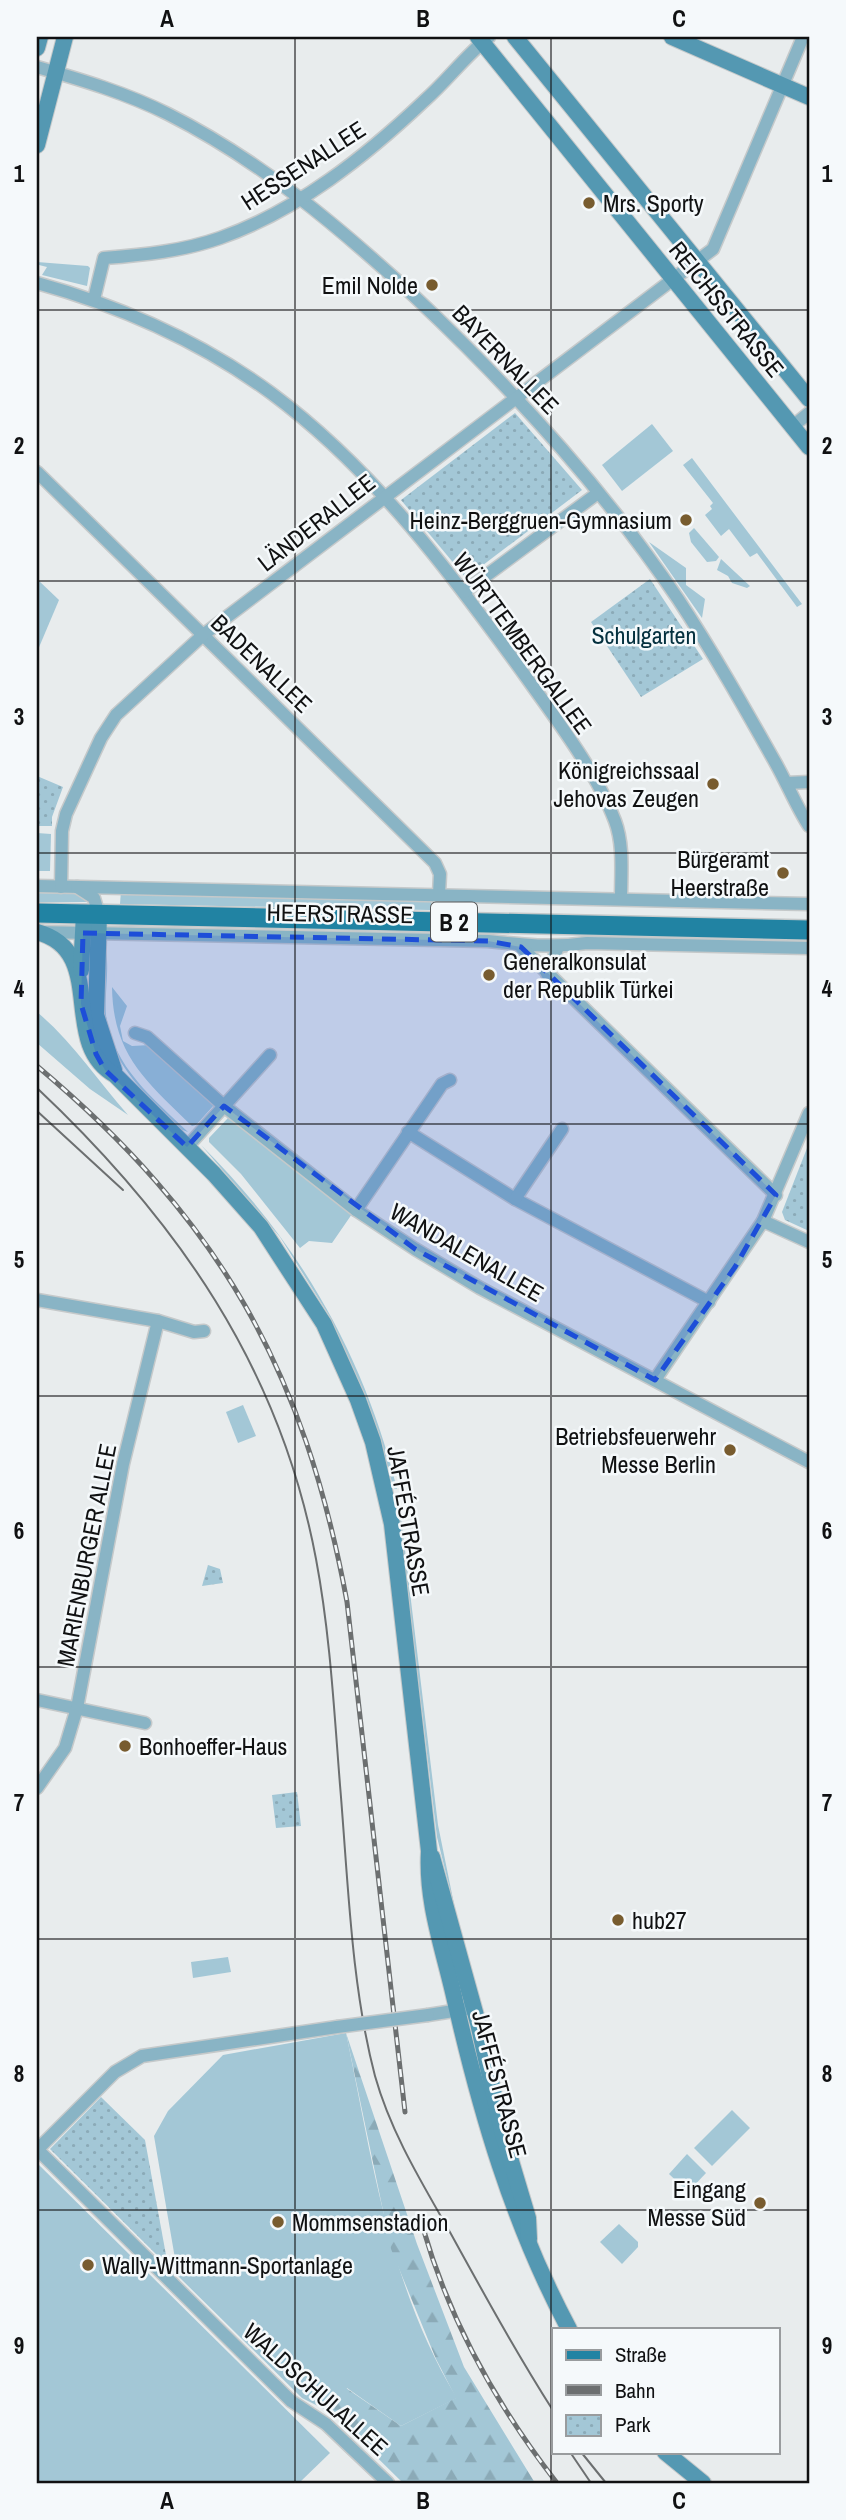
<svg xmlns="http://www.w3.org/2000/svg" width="846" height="2520" font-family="'Archivo Narrow',sans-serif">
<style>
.grass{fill:#a3c7d6}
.forest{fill:url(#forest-firs)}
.park{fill:url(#park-dots)}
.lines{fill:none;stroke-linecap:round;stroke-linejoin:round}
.street-casing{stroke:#c5c9ca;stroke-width:15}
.secondary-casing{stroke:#c5c9ca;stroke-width:18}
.primary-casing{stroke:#c5c9ca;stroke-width:22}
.street{stroke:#89b4c5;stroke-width:12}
.secondary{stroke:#5498b2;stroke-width:16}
.primary{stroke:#2183a3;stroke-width:19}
.tram{stroke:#6c6f70;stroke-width:2}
.rail-casing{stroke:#6c6f70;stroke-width:5}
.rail{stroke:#f5f9fb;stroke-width:2.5;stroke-dasharray:8;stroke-linecap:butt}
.street-bridge-casing{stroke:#c5c9ca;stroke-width:15;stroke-linecap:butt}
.street-bridge{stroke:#89b4c5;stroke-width:12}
.marked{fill:#1d4ed8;fill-opacity:0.2;stroke:#1d4ed8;stroke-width:5;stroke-dasharray:14 9;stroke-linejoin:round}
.grid{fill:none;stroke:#101112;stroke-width:2;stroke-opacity:0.55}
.poi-dot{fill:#785c2f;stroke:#f5f9fb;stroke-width:2.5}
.labels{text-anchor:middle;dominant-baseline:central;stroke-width:5;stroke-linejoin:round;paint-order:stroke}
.shield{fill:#f5f9fb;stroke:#555758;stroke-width:2}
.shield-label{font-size:23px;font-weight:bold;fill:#101112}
.street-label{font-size:24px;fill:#101112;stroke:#f5f9fb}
.poi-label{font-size:24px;fill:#101112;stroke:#f5f9fb;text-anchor:start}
.park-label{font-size:24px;fill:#04303e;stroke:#f5f9fb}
.neatline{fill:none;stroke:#101112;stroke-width:2.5}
.grid-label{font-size:23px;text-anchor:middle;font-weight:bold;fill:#101112}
</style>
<defs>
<pattern id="forest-firs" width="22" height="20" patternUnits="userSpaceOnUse" patternTransform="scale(1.75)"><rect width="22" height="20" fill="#a3c7d6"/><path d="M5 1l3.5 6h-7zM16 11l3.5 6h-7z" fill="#8baab7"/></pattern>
<pattern id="park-dots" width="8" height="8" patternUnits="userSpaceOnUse" patternTransform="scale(1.75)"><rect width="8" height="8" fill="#a3c7d6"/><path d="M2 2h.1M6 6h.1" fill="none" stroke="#8baab7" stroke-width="1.8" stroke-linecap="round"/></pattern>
</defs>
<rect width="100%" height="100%" fill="#e8eced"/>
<g class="grass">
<polygon points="37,262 88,266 90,268 87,286 42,275 47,267 39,265 37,272"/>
<polygon points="652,424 673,451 622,491 602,465"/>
<polygon points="692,458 802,604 797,607 757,553 750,557 729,529 721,536 705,515 712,509 710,506 713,503 683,465"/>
<polygon points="694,528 719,557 716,561 707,562 691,542 689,533"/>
<polygon points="649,542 686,568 686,585 705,599 702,618"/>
<polygon points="721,559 750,586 747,588 732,583 728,576 717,570"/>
<polygon points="37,579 59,600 37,652"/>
<polygon points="37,833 51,834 50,871 37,871"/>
<polygon points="121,891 432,899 430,910 120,904"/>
<polygon points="37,893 76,894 87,902 37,902"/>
<polygon points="119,926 501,935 524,939 119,929"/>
<path d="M104,947C111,956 104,998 106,1015C113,1067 153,1098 188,1132L180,1129C148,1096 112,1066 104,1018C100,996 104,969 104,947Z"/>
<path d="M112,987L127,1006L120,1026L123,1041L132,1046L150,1045L214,1105L196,1125L192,1126C146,1081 113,1055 112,987Z"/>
<path d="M37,1012C73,1042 97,1080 128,1115L90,1089L37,1043Z"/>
<polygon points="228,1118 233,1119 352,1214 332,1243 309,1241 300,1248 241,1174 209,1142 209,1138"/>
<path d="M201,1145C299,1242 364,1355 397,1489H394L367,1399L330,1317L280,1237Z"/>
<polygon points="243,1405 256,1436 238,1443 226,1412"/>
<polygon points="399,1501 438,1825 456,1914 437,1837 397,1502"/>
<polygon points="228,1957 231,1972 193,1978 191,1962"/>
<path d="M346,2033C372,2158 389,2287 457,2398L401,2426L347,2388L332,2413L302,2398L178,2276L154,2136L168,2111L223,2055Z"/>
<polygon points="732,2110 750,2128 712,2166 694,2148"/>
<polygon points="687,2154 706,2173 688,2192 669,2174"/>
<polygon points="37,2163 330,2453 299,2483 37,2483"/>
<polygon points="619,2224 638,2242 638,2247 622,2264 600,2242"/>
</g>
<polygon class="forest" points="346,2033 417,2244 464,2367 535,2483 403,2483 332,2413 346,2388 401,2426 456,2398 436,2359 391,2249"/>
<g class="park">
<polygon points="515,413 582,490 466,578 401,500"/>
<polygon points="650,579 703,659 641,697 591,622"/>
<polygon points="37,776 63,787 52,817 52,826 37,826"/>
<polygon points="809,1143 809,1231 785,1220 782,1212"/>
<polygon points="208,1565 220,1569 223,1583 202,1586"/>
<polygon points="297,1792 301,1826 276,1828 272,1795"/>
<polygon points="101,2097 145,2140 168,2266 50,2149"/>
</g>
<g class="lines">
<defs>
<g id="street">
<path d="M37,67C82,80 126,93 168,114C261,161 338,226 414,296C512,388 603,488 678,599C713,652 744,707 775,762C787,783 796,806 809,826"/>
<path d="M37,283C120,306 200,341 271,393C375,470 454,577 529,681C558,722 597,773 615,821C624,845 621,873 621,899"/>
<path d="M94,299L104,258C144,255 183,251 220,238C297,211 366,156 424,101C447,81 465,56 489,37"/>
<polyline points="793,426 809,413"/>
<polyline points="37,472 435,863 440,874 439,894"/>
<polyline points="464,592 598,493"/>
<polyline points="787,783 809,782"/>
<polyline points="37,886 809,904"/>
<polyline points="61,887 62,831 66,814 101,738 116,715 203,635 713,249 803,37"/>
<polyline points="77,887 94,898 99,915"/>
<path d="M39,932L488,941C523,945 552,948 587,943L809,948"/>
<polyline points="521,947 776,1195"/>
<polyline points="547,974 558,947"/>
<polyline points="135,1033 147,1037 224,1106 356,1210 415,1249 480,1288 809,1462"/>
<polyline points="408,1132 515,1199 709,1302"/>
<polyline points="187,1147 270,1055"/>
<polyline points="515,1199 562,1129"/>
<polyline points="356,1210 442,1084 450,1080"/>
<polyline points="763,1221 809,1242"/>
<polyline points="37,1300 158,1321 194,1332 204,1331"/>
<polyline points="655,1380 763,1221 809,1113"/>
<polyline points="37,1700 145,1723"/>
<polyline points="37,1788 65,1748 77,1708 123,1464 158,1321"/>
<polyline points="428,2015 466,2009"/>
<polyline points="37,2149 291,2401 326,2424 388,2483"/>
<polyline points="37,2150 115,2072 142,2056 337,2027"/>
</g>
<g id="secondary">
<polyline points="478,37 809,447"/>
<polyline points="515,37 809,399"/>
<polyline points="672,37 809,97"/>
<polyline points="37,48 40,37"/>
<polyline points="37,145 65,37"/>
<polyline points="99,915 96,1015 114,1070"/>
<path d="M37,932C109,951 58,1043 115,1075L214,1174L261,1227L324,1324L358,1400L373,1442L392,1524L429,1851C426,1900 442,1945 453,1992C480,2111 512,2222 569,2329"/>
<polyline points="81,970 84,914"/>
<polyline points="432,1857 478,2023 502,2131 528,2218 529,2239"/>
<polyline points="665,2452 703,2483"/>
</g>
<polyline id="primary" points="37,913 809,930"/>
</defs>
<use href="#street" class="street-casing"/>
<use href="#secondary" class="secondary-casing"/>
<use href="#primary" class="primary-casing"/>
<use href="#street" class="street"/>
<use href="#secondary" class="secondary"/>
<use href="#primary" class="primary"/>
<g class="tram">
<path d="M37,1088C177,1220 280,1367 316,1559C330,1633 334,1709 340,1785C348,1879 351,1985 375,2076C391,2133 422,2183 451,2234C484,2294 517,2354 554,2412"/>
<polyline points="37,1111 123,1190"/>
<polyline points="570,2452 591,2483"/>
<polyline points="581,2452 606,2483"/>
</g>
<defs>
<g id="rail">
<path d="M37,1066C219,1219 304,1369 347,1602L405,2112"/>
<path d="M423,2228C450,2322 497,2406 557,2483"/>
</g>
</defs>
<use href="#rail" class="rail-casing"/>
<use href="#rail" class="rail"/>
<defs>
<polyline id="street-bridge" points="337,2027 428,2015"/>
</defs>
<use href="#street-bridge" class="street-bridge-casing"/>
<use href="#street-bridge" class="street-bridge"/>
</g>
<path class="marked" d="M83,933L488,941L521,947L776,1195L735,1267L655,1380L415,1249L224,1106L187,1147L105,1070L96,1054L81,1004Z"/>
<path class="grid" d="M295,37V2483M551,37V2483M37,310H809M37,581H809M37,853H809M37,1124H809M37,1396H809M37,1667H809M37,1939H809M37,2210H809"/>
<g class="poi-dot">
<circle cx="589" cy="203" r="7"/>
<circle cx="432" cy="285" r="7"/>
<circle cx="686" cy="520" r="7"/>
<circle cx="713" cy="784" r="7"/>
<circle cx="783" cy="873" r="7"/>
<circle cx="489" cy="975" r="7"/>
<circle cx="730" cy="1450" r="7"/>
<circle cx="125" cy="1746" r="7"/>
<circle cx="618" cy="1920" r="7"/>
<circle cx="760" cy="2203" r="7"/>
<circle cx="278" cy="2222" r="7"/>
<circle cx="88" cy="2265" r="7"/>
</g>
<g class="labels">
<rect class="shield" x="431" y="902.5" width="46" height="39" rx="5"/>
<g class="shield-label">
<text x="454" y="922">B 2</text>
</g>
<g class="street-label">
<text transform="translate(303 165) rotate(-33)">HESSENALLEE</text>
<text transform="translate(727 309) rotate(51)">REICHSSTRASSE</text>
<text transform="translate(506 359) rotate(46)">BAYERNALLEE</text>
<text transform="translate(316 522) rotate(-38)">LÄNDERALLEE</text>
<text transform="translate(523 643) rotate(54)">WÜRTTEMBERGALLEE</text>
<text transform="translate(262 663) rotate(44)">BADENALLEE</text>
<text transform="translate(340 913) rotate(1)">HEERSTRASSE</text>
<text transform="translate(467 1252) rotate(30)">WANDALENALLEE</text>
<text transform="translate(409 1521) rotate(80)">JAFFÉSTRASSE</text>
<text transform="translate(86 1555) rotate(-79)">MARIENBURGER ALLEE</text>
<text transform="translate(500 2084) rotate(75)">JAFFÉSTRASSE</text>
<text transform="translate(316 2389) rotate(42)">WALDSCHULALLEE</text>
</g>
<g class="poi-label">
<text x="603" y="203">Mrs. Sporty</text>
<text x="418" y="285" text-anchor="end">Emil Nolde</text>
<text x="672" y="520" text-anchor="end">Heinz-Berggruen-Gymnasium</text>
<text x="699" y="770" text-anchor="end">Königreichssaal<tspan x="699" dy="28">Jehovas Zeugen</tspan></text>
<text x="769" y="859" text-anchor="end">Bürgeramt<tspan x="769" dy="28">Heerstraße</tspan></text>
<text x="503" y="961">Generalkonsulat<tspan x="503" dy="28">der Republik Türkei</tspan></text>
<text x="716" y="1436" text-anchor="end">Betriebsfeuerwehr<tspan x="716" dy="28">Messe Berlin</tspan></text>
<text x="139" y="1746">Bonhoeffer-Haus</text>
<text x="632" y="1920">hub27</text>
<text x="746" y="2189" text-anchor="end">Eingang<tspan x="746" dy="28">Messe Süd</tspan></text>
<text x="292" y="2222">Mommsenstadion</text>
<text x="102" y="2265">Wally-Wittmann-Sportanlage</text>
</g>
<g class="park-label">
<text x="644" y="635">Schulgarten</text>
</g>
</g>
<rect width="846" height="2520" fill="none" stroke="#f5f9fb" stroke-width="77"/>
<rect x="552" y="2328" width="228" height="126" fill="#f5f9fb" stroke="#999c9e" stroke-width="2"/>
<rect x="566" y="2350" width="35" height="10" fill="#2183a3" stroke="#999c9e" stroke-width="2"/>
<text x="615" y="2362" font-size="21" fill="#101112">Straße</text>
<rect x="566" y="2385" width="35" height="10" fill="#6c6f70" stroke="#999c9e" stroke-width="2"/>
<text x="615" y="2398" font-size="21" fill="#101112">Bahn</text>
<rect x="566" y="2415" width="35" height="21" fill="url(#park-dots)" stroke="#999c9e" stroke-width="2"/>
<text x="615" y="2432" font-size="21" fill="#101112">Park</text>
<rect x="38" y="38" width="770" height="2444" class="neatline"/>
<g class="grid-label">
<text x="167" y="27">A</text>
<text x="423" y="27">B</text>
<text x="679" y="27">C</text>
<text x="19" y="182">1</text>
<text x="827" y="182">1</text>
<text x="19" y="454">2</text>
<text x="827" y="454">2</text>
<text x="19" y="725">3</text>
<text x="827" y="725">3</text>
<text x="19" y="997">4</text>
<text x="827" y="997">4</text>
<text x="19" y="1268">5</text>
<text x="827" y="1268">5</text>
<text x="19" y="1539">6</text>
<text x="827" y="1539">6</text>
<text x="19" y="1811">7</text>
<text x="827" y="1811">7</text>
<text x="19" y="2082">8</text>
<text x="827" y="2082">8</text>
<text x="19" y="2354">9</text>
<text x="827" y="2354">9</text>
<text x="167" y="2509">A</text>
<text x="423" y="2509">B</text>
<text x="679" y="2509">C</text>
</g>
</svg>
